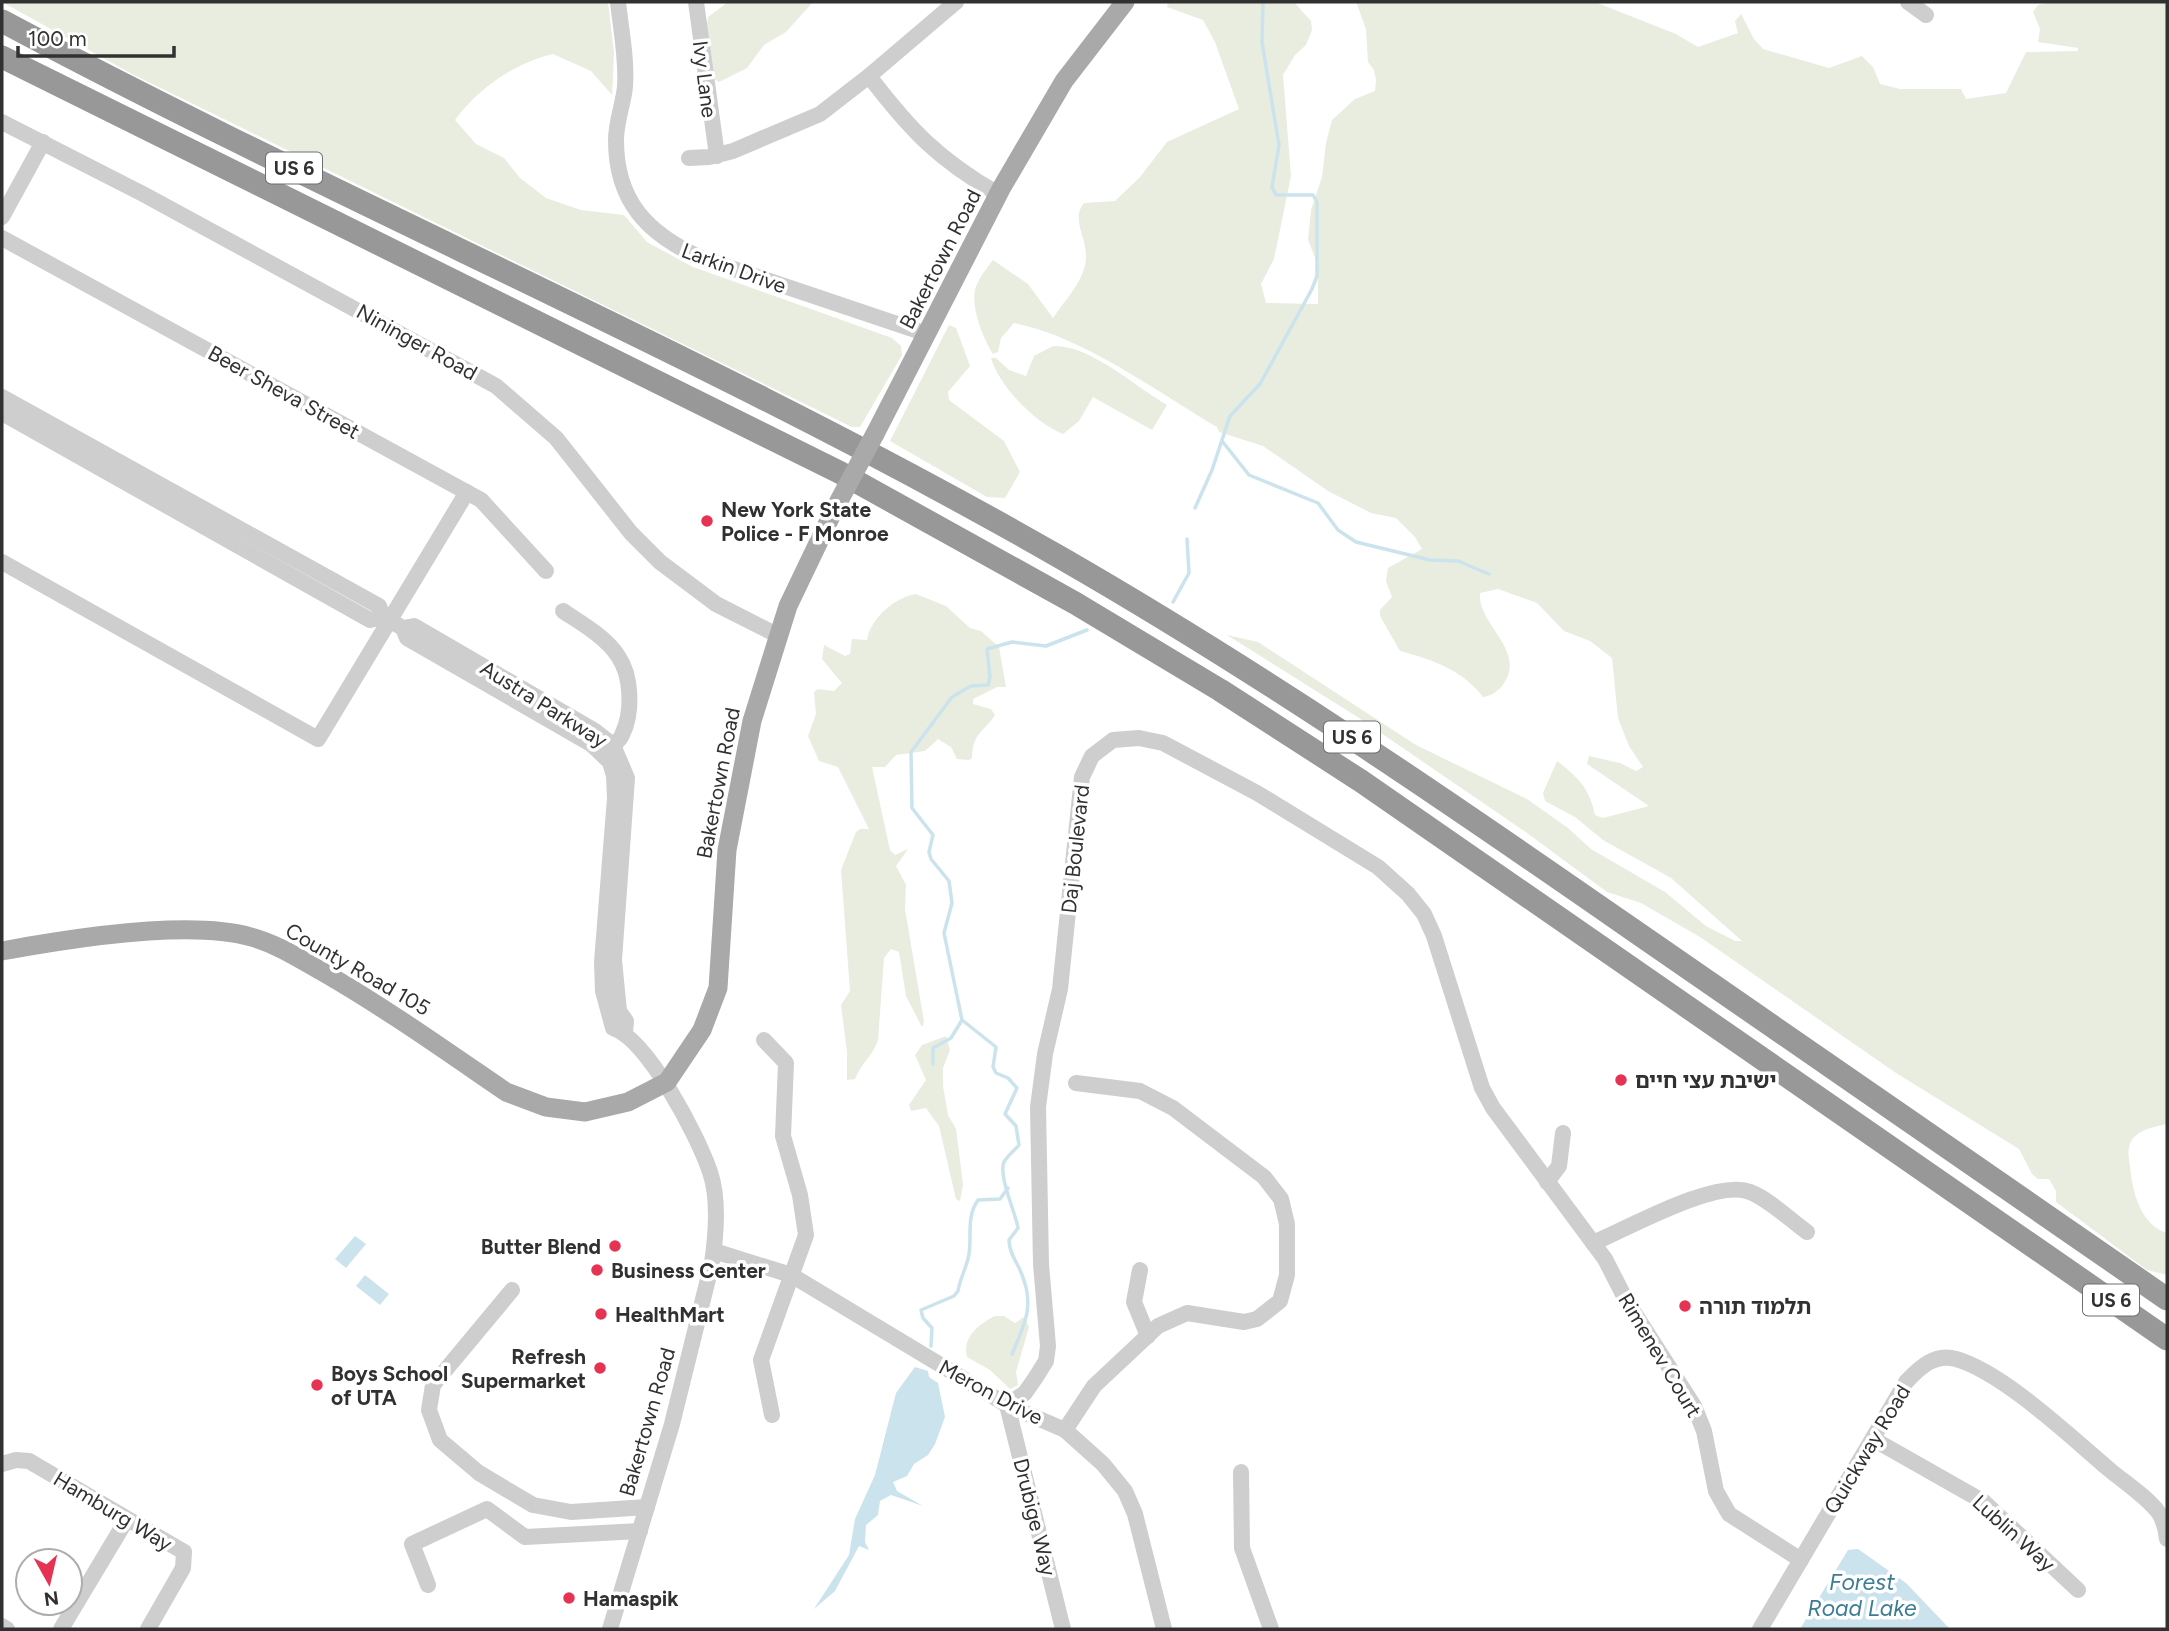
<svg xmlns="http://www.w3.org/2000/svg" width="2169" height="1631" font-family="Figtree,'Noto Sans Hebrew',sans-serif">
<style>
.green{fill:#e8eddf}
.water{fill:#cbe3ed}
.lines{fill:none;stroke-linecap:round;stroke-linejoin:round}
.stream{stroke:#cbe3ed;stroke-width:3.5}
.minor{stroke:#cecece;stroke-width:16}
.major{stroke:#a9a9a9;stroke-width:19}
.highway{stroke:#989898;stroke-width:23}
.major-bridge{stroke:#a9a9a9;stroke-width:19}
.poi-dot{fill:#e73353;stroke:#fff;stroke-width:2.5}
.labels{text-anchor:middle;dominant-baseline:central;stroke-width:7;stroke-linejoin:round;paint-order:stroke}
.shield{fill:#fff;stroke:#6f6f6f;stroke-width:2}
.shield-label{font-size:19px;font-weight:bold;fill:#313131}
.street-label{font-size:21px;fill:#313131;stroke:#fff}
.poi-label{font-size:21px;font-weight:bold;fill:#313131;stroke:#fff;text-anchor:start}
.water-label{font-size:23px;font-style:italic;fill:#3d7c95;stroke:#fff}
</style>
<rect width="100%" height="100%" fill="#fff"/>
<g class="green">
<path d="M2,2H608L614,53L612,95L591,71L553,54C515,63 478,88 455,120L476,144L504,158L520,178L546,198L581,210L624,215L647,242L693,267L892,338L901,346L902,355L860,427H852L132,74Z"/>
<polygon points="728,2 813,2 786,32 764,45 747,68 719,82 708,75 705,38 708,17"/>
<path d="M1168,2H1294L1311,21L1312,30L1306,45L1295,55L1283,75L1291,176L1274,259L1261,284L1266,303L1318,304V265L1308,240L1311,210L1322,177L1326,143L1332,120L1355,99L1375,91L1376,80L1374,70L1368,62L1366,29L1356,2H1595L1676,34L1698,47L1738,33L1735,21L1741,14L1754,39L1763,49L1829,68L1862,56L1873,67L1880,84L1900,89H1961L1966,99L2006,93L2026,52L2078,51V48L2038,42L2040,29L2033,12L2038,5L2052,2H2167V1124C2154,1127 2135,1130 2130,1144C2127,1151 2129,1159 2130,1166C2132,1190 2140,1225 2167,1233V1275L2147,1270L2056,1202V1191L2049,1179H2038L2032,1174L2019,1149L1896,1073L1700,937L1641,903L1607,892L1527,833L1359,718L1227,635L1258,642L1416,745L1527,799L1568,828L1591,849L1665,892L1706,926L1735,941H1742L1671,878L1603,840L1575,817L1545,801L1543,793L1557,761C1577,776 1590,789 1595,815L1603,818L1649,806L1587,764L1589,756L1620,763L1636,771L1643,767L1629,746L1618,718L1612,658L1590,641L1564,631L1537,603L1498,589L1480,593C1477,625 1529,651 1502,686C1497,692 1490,696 1483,697C1463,670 1431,659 1400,651L1380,616V610L1392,597L1386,581L1388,568L1422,549L1415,537L1396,518L1371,513L1328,491L1263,446L1219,432L1217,427C1158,392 1080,335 1014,323L1001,338L998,352L993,354C983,338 968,302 977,284C981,275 987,268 993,260L1028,284L1053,318C1065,300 1087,278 1086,255C1086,237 1071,218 1084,203L1115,201L1140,177L1167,142L1239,109L1215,42L1203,20L1167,7Z"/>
<polygon points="949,325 956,328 970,366 948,392 949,400 1004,441 1020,472 1005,498 987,497 890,441"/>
<path d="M1053,346C1091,345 1134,386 1167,405L1152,430L1093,397L1079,421L1063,434C1036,424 999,386 991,358H996L1009,370L1026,376L1034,356Z"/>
<path d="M916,594L946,606L970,628L981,631L999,647L1006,687H997L973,699V704L991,709L995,715C983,733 973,732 972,758L969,760L957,759L951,747L938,739L925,751L896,755L885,767H872L890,850L895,855L908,849L896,866L906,885L905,909L924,1022L922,1027L906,996L899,952L891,949L884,958L878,1040C873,1056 861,1063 855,1079L847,1080V1052L841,1005L850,991L841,870L856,832L860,829H869L838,767L819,761L808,736L816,714L814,692L818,689L834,691L842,683L822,659L824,645L845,656L850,654L852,639L867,640C870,619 895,597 916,594Z"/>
<polygon points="946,1036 950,1050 943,1068 943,1086 948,1115 956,1129 963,1184 960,1201 956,1199 939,1126 926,1108 911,1111 909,1105 926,1080 915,1055 922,1045"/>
<path d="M995,1316H1004L1015,1323L1024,1317L1029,1327L1016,1372L1018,1385L1010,1389L990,1370L967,1357C962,1337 979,1324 995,1316Z"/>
</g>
<g class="water">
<polygon points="355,1236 366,1244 346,1268 335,1259"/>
<polygon points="365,1275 389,1294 380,1305 356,1286"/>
<polygon points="915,1367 928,1371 929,1377 938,1383 945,1417 935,1444 928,1455 914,1464 907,1476 893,1482 897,1491 923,1506 891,1495 880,1501 878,1515 866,1525 865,1542 869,1550 859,1546 835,1591 814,1609 849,1555 855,1519 875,1475 896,1393"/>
<polygon points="1858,1549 1906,1583 1949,1628 1963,1629 1800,1629 1848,1550"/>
</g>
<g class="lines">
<g class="stream">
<polyline points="1222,441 1249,475 1318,503 1338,530 1356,542 1430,560 1458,561 1489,574"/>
<polyline points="1195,508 1212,470 1230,416 1260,384 1312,289 1317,276 1317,202 1313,195 1276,195 1272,187 1279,145 1262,42 1263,2"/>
<polyline points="1173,602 1189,573 1187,539"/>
<polyline points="933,1064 933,1048 951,1038 962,1020"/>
<path d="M931,1346L932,1328L923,1318L921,1310L954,1296L958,1291C960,1278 967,1267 969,1254C972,1235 966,1217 978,1200L1000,1199L1008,1188"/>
<path d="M1012,1354C1024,1326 1035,1306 1022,1275C1018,1263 1009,1254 1009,1240L1018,1228C1016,1214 998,1176 1004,1162C1007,1156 1015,1150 1019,1145L1016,1126L1005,1114L1017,1088L1008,1078L996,1073L993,1067L996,1047L962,1020L944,933L952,903L949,881L931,859L929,852L933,835L912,808L911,752L952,697L971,686L988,685L990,677L987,649L1012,642L1046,646L1087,630"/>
</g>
<g class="minor">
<path d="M618,2C621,30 627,59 625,87C623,105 616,122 616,140C616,202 648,234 701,258L927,334"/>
<polyline points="696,2 717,156"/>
<polyline points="1908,2 1926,15"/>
<path d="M869,76C911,131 938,159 998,194"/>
<polyline points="2,122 143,194 496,386 556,438 631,533 660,562 716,604 777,635"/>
<polyline points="689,158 709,157 733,151 820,114 869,76 956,2"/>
<polyline points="2,217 43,142"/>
<polyline points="2,238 481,500 546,571"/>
<polyline points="2,397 379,606 383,617 403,628 414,626 595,731 613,745 627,778 614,960 619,1011 626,1021 625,1032"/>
<polyline points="2,413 370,620 383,617"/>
<polyline points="2,562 318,739 467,492"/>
<path d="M563,611C581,623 606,637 618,656C632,676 633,713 622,735C620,741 612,746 607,751"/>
<path d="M403,628L407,638L591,744L610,762L614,776L615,798L602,962L603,991L613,1028C648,1040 698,1136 710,1172C719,1198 716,1236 712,1263L672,1424L610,1629"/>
<polyline points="764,1040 786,1063 783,1136 800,1195 806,1235 761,1360 772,1415"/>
<polyline points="1547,1182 1559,1166 1563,1133"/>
<path d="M1593,1243C1627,1229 1716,1178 1750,1192C1770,1200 1789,1219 1807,1232"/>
<polyline points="714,1251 791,1275 1007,1405 1065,1430 1103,1464 1125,1491 1135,1514 1164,1629"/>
<polyline points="1140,1270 1134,1302 1148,1336"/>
<polyline points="512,1290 433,1385 429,1410 440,1440 479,1473 533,1505 571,1512 647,1507"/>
<polyline points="1007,1405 1025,1393 1036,1377 1046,1361 1048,1346 1041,1264 1038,1107 1045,1054 1060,989 1082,777 1092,756 1113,740 1139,738 1163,743 1257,793 1378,867 1408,894 1424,914 1434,936 1482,1088 1493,1108 1605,1259 1626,1300 1694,1406 1704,1431 1716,1491 1729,1514 1801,1560"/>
<polyline points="1007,1405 1063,1629"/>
<polyline points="1065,1430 1094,1386 1158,1326 1187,1313 1244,1322 1257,1319 1280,1301 1287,1275 1287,1224 1281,1199 1264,1177 1173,1108 1140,1091 1076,1083"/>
<polyline points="1873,1439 1984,1502 2078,1590"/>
<polyline points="2,1464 16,1460 29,1461 184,1552 183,1568 148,1629"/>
<polyline points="1241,1472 1242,1548 1271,1629"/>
<polyline points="428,1585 412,1544 487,1509 525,1537 640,1531"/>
<polyline points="2,1626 7,1629"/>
<polyline points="61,1629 127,1519"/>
<path d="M1760,1629L1906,1382C1920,1367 1935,1353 1956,1359C2003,1372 2073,1439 2111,1471C2127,1484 2147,1497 2159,1513C2164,1521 2166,1530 2167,1539"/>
</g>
<g class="major">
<polyline points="875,434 1002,187 1064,81 1125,2"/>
<path d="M2,951C67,939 189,919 251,937C277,944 300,959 323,972C387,1009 446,1051 506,1092L546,1107L585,1112L628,1102L667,1082L702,1030L718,988L727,850L752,721L788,606L833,512"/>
</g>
<g class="highway">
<path d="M2,21C352,208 719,361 1063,559C1261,673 1449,802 1636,932C1813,1054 1990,1177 2167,1299"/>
<polyline points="2,57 839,472 1075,603 1220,690 1361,781 2167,1339"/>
</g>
<polyline class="major-bridge" points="833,512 875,434"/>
</g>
<g class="poi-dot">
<circle cx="707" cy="521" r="7"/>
<circle cx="1621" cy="1080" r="7"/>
<circle cx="615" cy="1246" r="7"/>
<circle cx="597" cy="1270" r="7"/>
<circle cx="1685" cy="1306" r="7"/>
<circle cx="601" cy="1314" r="7"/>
<circle cx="600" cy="1368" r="7"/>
<circle cx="317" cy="1385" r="7"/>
<circle cx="569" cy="1598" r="7"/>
</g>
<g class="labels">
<g class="shield">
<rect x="266" y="152.5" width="56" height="31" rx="5"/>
<rect x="1324" y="721.5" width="56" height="31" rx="5"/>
<rect x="2083" y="1284.5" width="56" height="31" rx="5"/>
</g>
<g class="shield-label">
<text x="294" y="168">US 6</text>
<text x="1352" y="737">US 6</text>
<text x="2111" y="1300">US 6</text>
</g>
<g class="street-label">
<text transform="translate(705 79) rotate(83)">Ivy Lane</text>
<text transform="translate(940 259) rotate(-63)">Bakertown Road</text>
<text transform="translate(734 268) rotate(20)">Larkin Drive</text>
<text transform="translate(417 342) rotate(29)">Nininger Road</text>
<text transform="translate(284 392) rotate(29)">Beer Sheva Street</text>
<text transform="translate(544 704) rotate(32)">Austra Parkway</text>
<text transform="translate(718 783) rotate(-79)">Bakertown Road</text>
<text transform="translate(1075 849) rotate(-84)">Daj Boulevard</text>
<text transform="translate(358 969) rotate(30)">County Road 105</text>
<text transform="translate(1660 1355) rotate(59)">Rimenev Court</text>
<text transform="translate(991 1392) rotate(28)">Meron Drive</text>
<text transform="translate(647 1422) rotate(-74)">Bakertown Road</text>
<text transform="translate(1867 1449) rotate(-59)">Quickway Road</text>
<text transform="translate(113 1511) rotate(31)">Hamburg Way</text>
<text transform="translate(1035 1517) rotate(76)">Drubige Way</text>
<text transform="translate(2014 1533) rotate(42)">Lublin Way</text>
</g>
<g class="poi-label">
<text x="721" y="509">New York State<tspan x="721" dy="24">Police - F Monroe</tspan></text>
<text x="1635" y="1080">ישיבת עצי חיים</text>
<text x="601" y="1246" text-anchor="end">Butter Blend</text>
<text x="611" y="1270">Business Center</text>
<text x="1699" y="1306">תלמוד תורה</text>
<text x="615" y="1314">HealthMart</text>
<text x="586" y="1356" text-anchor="end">Refresh<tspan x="586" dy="24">Supermarket</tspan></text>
<text x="331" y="1373">Boys School<tspan x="331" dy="24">of UTA</tspan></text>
<text x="583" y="1598">Hamaspik</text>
</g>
<g class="water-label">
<text x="1862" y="1582">Forest<tspan x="1862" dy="26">Road Lake</tspan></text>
</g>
</g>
<rect width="2169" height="1631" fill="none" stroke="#313131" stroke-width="7"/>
<g transform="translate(49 1582) rotate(172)"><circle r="33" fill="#ffffff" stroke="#adadad" stroke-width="2"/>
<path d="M0-5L12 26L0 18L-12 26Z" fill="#e73353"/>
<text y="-10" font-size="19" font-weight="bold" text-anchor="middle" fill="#313131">N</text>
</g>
<path d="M18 46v10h156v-10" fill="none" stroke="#313131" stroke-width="3.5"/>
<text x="28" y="46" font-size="21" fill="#313131" stroke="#ffffff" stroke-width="5" paint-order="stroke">100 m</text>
</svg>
